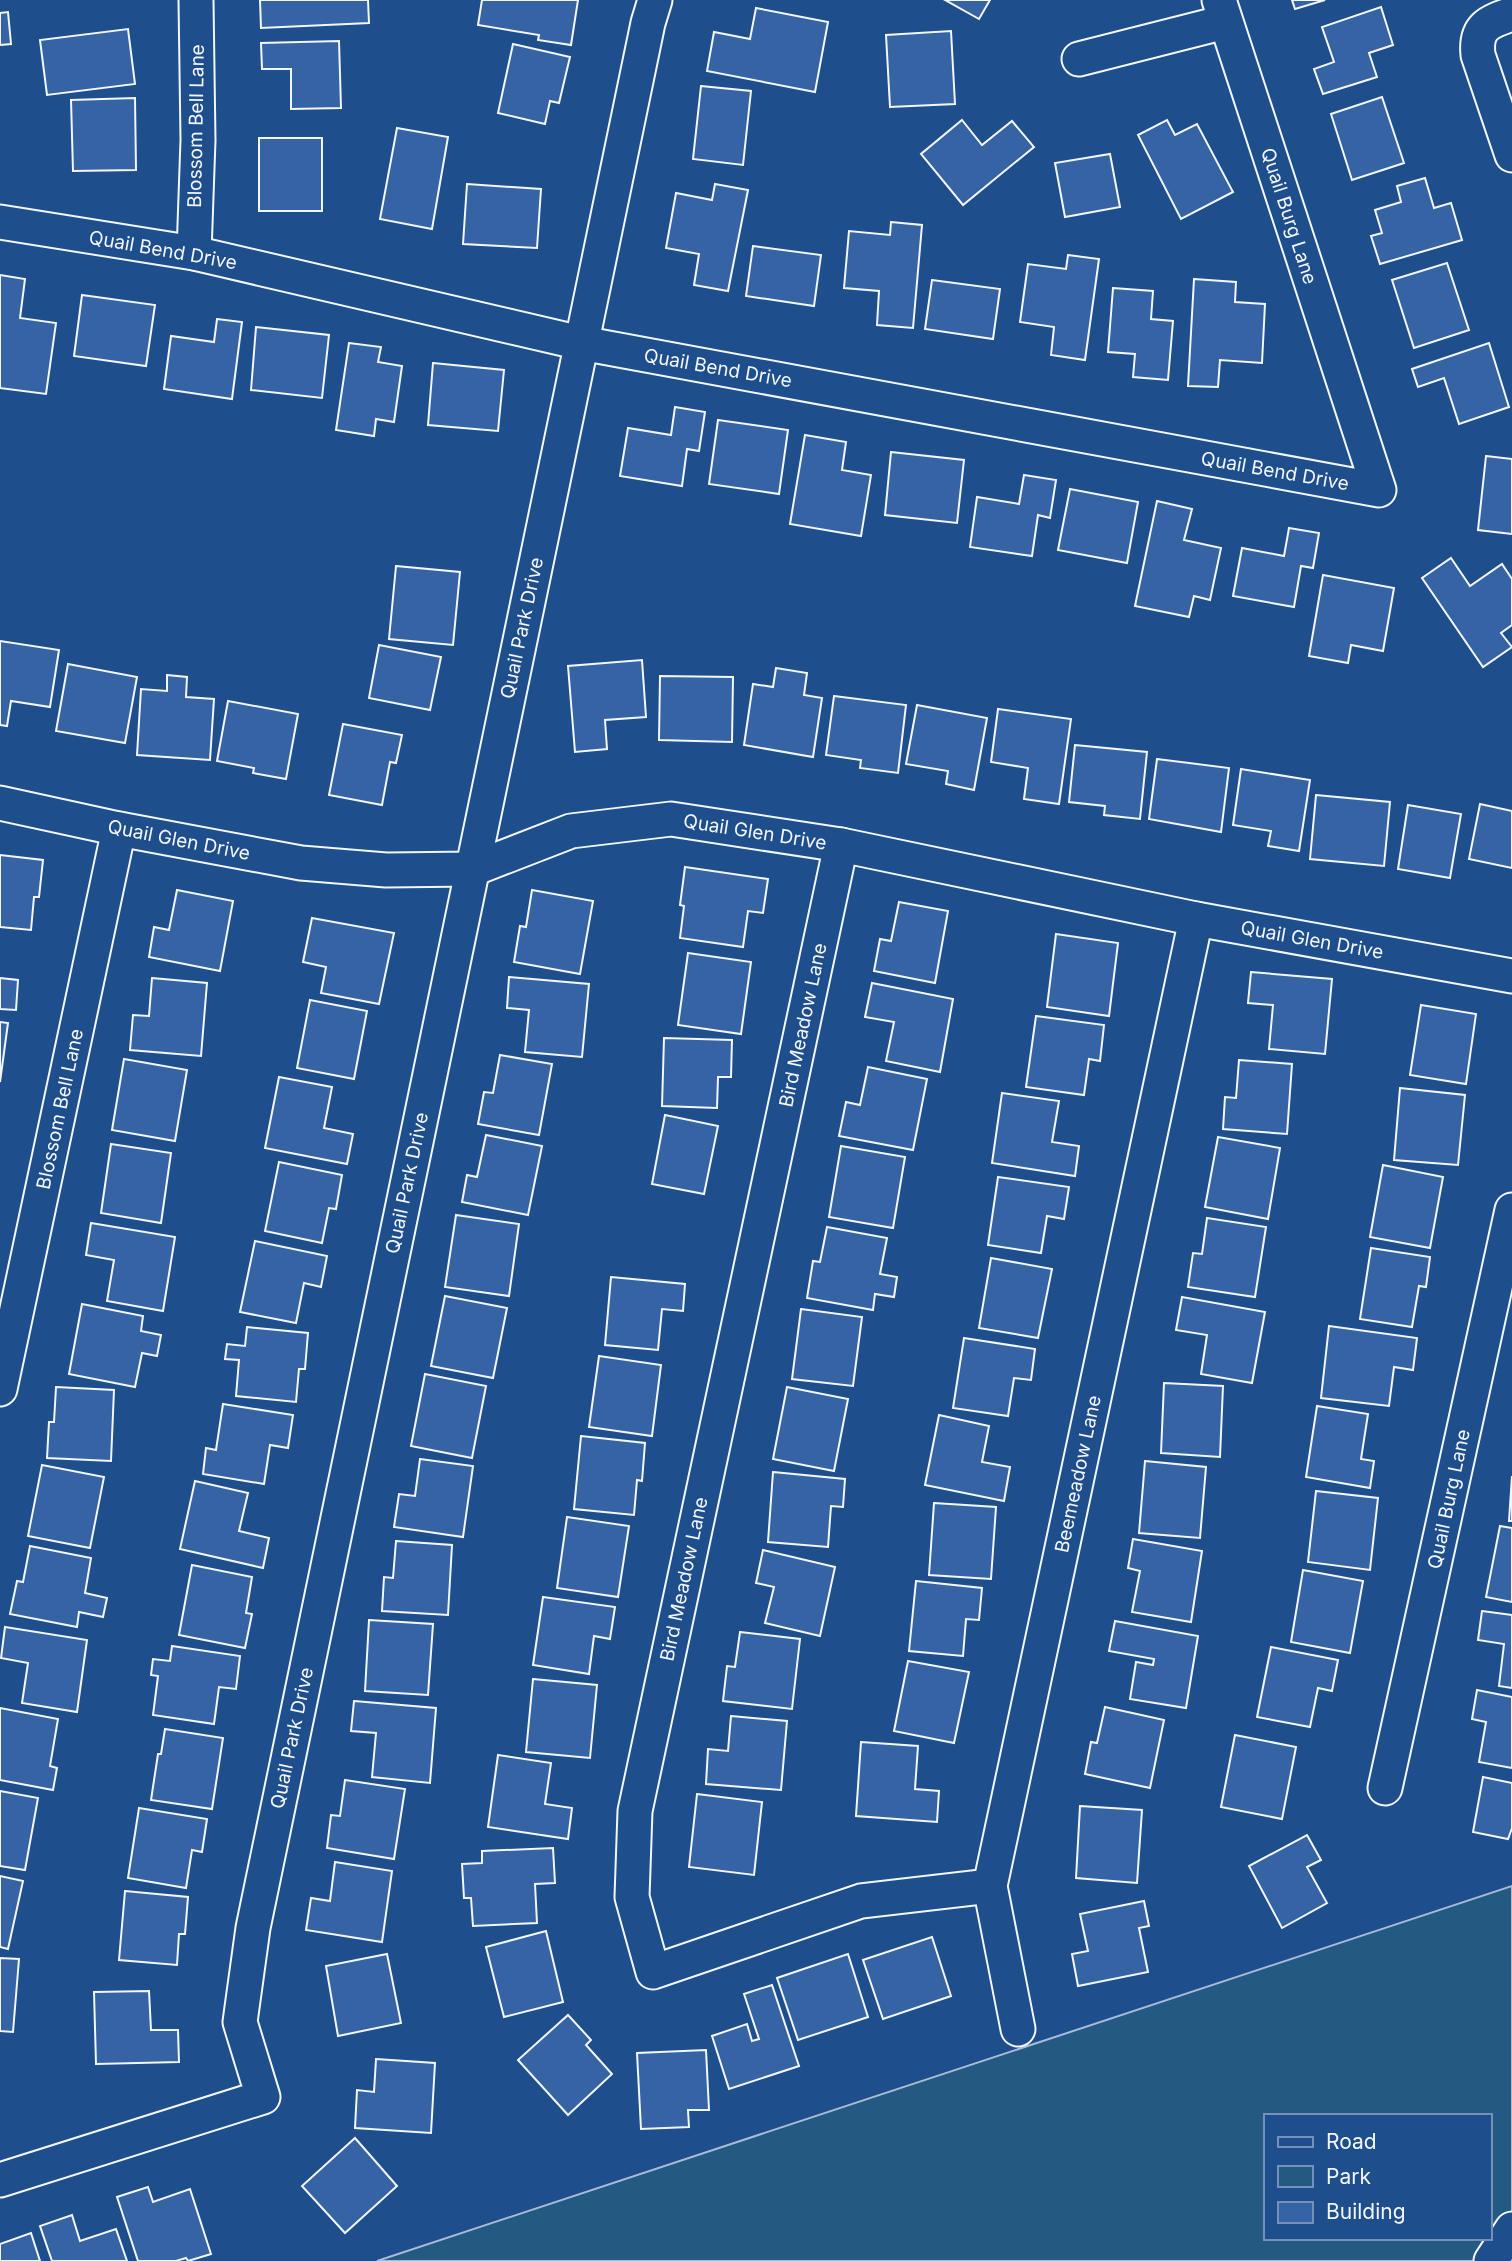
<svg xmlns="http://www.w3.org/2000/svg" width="1512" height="2261" font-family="Inter,sans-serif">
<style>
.green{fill:#245a82;stroke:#a8bbd7;stroke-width:2;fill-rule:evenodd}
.building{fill:#3563a3;stroke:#f2f6ff;stroke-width:2}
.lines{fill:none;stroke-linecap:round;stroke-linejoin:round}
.minor-casing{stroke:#f2f6ff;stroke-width:37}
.minor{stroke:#1f4e8c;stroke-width:33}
.labels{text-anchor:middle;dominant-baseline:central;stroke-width:5;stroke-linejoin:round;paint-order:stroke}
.street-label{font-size:19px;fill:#f2f6ff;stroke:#1f4e8c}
</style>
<rect width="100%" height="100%" fill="#1f4e8c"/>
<path class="green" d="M1512,1886V2261H377ZM1265,2116H1489V2238H1265Z"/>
<g class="building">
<polygon points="260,0 368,0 369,23 261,28"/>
<polygon points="482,0 578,0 571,45 538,40 539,35 478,25"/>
<polygon points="945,0 990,0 979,19"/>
<polygon points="1292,0 1325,0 1295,9"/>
<polygon points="1381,7 1393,45 1369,53 1377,77 1323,94 1314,69 1334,62 1322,27"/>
<polygon points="756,8 828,22 815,92 707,71 714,32 750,39"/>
<polygon points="8,12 11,44 0,45 0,13"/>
<polygon points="128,29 135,84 47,95 40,40"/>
<polygon points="951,31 955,104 890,107 886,35"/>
<polygon points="339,41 341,108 291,109 291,69 262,69 261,43"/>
<polygon points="513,44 570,57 559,103 550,101 545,124 498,113"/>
<polygon points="701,86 751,91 743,165 693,159"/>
<polygon points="1382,97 1404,163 1352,180 1331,114"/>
<polygon points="135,98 136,170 73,171 71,100"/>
<polygon points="962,120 982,145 1012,121 1034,147 963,205 921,154"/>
<polygon points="1167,120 1175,135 1197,124 1233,192 1181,219 1138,135"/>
<polygon points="397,128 448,137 432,229 380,219"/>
<rect x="259" y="138" width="63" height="73"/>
<polygon points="1110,154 1120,207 1065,217 1055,163"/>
<polygon points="1425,178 1434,208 1451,203 1462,240 1380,264 1371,236 1382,233 1375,210 1401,202 1397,186"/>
<polygon points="467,184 541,189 537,248 463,244"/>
<polygon points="715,184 748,190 728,291 694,285 699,254 666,248 676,193 712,200"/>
<polygon points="891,222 922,225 913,328 877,325 879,291 844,288 849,231 890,235"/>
<polygon points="753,246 821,255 814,306 746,296"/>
<polygon points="1068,255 1099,259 1085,360 1051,355 1054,327 1020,322 1028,264 1066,269"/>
<polygon points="1447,263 1469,330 1414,348 1392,280"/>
<polygon points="0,275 25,279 20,318 56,323 46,394 0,388"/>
<polygon points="1194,279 1236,282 1235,302 1265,304 1262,363 1220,360 1218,387 1188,386"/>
<polygon points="932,280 1000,289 993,339 925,329"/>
<polygon points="1113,288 1153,291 1151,319 1173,321 1168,380 1133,377 1135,354 1108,352"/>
<polygon points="82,295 155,305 146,366 74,356"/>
<polygon points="217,319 242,322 232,399 164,389 171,336 214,342"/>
<polygon points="256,327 329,335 322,398 251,390"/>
<polygon points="349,343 381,347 378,362 402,366 394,422 376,419 374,436 336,430"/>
<polygon points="1489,343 1509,407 1459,424 1444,378 1418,387 1412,369"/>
<polygon points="433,363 504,370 498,431 428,425"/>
<polygon points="675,407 705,412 699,451 687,449 682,486 620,476 628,428 671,435"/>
<polygon points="718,420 788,430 779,494 709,484"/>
<polygon points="805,435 846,442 842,470 871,475 861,536 790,524"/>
<polygon points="891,452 964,460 957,523 885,515"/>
<polygon points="1486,456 1512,459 1512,534 1478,530"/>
<polygon points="1024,475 1056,480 1050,518 1038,515 1032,556 970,547 977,497 1019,504"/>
<polygon points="1070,489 1138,502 1127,563 1058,550"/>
<polygon points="1157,501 1192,509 1184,540 1221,548 1210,600 1194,596 1189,617 1135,606"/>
<polygon points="1289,528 1319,533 1313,568 1301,566 1294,607 1233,596 1242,548 1284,556"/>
<polygon points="1451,558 1470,586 1502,564 1512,579 1512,625 1501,633 1512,647 1483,667 1422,578"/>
<polygon points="396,566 460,572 453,645 389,639"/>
<polygon points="1323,575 1394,588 1383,651 1351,645 1348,663 1309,656"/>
<polygon points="0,641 59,650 50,707 11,701 7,726 0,725"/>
<polygon points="379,645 441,657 430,710 369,698"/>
<polygon points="642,660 646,717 605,720 607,749 575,752 568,666"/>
<polygon points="68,664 137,677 125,743 56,731"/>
<polygon points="776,668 807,673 804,695 822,698 813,757 744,745 753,684 773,687"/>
<polygon points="167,675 187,677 186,697 214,699 210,760 137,755 141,689 167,691"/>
<polygon points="660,676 733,677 732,742 659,740"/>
<polygon points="834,696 906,705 898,773 860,768 861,760 826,755"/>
<polygon points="228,701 298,714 286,779 253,773 254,768 217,761"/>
<polygon points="917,705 987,718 974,790 946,784 948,771 906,764"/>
<polygon points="998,709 1071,719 1059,804 1024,799 1028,768 991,762"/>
<polygon points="343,724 402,735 396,763 390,762 382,805 329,795"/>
<polygon points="1075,745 1147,752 1140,819 1104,815 1105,806 1069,802"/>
<polygon points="1157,759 1229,768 1221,832 1149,819"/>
<polygon points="1241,769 1310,780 1299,851 1268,846 1271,831 1233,825"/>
<polygon points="1316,795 1390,802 1384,866 1310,859"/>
<polygon points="1480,804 1512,811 1512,868 1469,859"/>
<polygon points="1408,805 1461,814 1450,878 1398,869"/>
<polygon points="0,855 43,860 39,897 34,897 31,930 0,927"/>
<polygon points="685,867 768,879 763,913 748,911 743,947 680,938 684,906 680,905"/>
<polygon points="177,890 233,901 220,971 149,957 154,927 169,930"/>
<polygon points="532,890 593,901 580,974 514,962 520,926 526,927"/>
<polygon points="899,902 948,911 935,983 874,971 880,939 891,941"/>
<polygon points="312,918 394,933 379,1004 321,993 326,967 303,962"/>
<polygon points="1056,934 1118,943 1109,1016 1047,1007"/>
<polygon points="688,953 751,962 741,1034 678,1025"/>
<polygon points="1251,972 1332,979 1325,1054 1269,1049 1273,1005 1248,1003"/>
<polygon points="509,977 589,984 582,1057 525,1052 529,1010 507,1008"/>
<polygon points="0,978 18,980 16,1010 0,1009"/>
<polygon points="152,978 207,983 201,1056 130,1050 133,1015 149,1016"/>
<polygon points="872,983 953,999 940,1072 886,1061 894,1022 865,1017"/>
<polygon points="310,1000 367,1011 354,1079 297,1068"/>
<polygon points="1421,1005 1476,1014 1466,1084 1410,1075"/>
<polygon points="1036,1016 1104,1025 1100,1061 1089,1059 1084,1095 1026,1087"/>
<polygon points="0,1022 8,1023 0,1082"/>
<polygon points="664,1038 732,1040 731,1077 718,1077 717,1108 662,1106"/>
<polygon points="500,1055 552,1064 539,1135 478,1124 484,1092 493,1093"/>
<polygon points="124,1059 187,1070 175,1141 112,1130"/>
<polygon points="1239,1060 1292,1064 1287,1134 1223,1129 1225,1097 1236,1098"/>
<polygon points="868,1067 927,1079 913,1150 839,1136 846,1102 860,1105"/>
<polygon points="279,1077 332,1087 324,1128 353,1134 347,1164 265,1148"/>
<polygon points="1400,1088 1465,1095 1458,1165 1394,1160"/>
<polygon points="1002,1093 1059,1101 1052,1142 1079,1146 1075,1176 992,1163"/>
<polygon points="665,1115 718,1126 704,1194 652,1184"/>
<polygon points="486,1135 542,1146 528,1215 462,1202 467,1175 477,1177"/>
<polygon points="1218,1137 1280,1148 1268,1219 1205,1207"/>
<polygon points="111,1144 171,1153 161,1223 101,1213"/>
<polygon points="841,1146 905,1157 893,1228 829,1217"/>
<polygon points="279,1162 342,1175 336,1209 329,1208 322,1243 265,1231"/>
<polygon points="1383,1165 1443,1177 1430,1248 1370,1237"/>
<polygon points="998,1177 1069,1187 1064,1219 1047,1216 1041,1253 988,1245"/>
<polygon points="456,1215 519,1224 509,1296 445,1287"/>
<polygon points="1207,1218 1266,1227 1255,1297 1188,1287 1193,1253 1202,1254"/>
<polygon points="91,1223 175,1237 163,1311 107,1301 114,1260 86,1255"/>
<polygon points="827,1227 887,1238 880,1274 897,1277 894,1297 875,1294 873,1310 807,1298 813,1261 820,1262"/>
<polygon points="255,1241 327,1256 321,1287 304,1283 296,1323 240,1312"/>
<polygon points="1371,1248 1430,1257 1426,1287 1419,1286 1412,1327 1360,1319"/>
<polygon points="991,1258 1052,1269 1038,1338 979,1328"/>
<polygon points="611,1277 685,1284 683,1311 662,1309 658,1350 605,1345"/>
<polygon points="445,1296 507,1308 493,1378 431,1366"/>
<polygon points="1182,1297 1265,1312 1252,1383 1201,1374 1207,1335 1176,1330"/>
<polygon points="82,1304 143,1316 141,1331 161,1335 157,1356 142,1353 135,1387 69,1374"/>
<polygon points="801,1309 862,1317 853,1386 792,1379"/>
<polygon points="1329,1326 1417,1338 1413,1370 1394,1367 1389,1406 1321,1398"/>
<polygon points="247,1327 308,1333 305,1369 299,1369 296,1402 236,1396 239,1360 225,1359 227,1344 245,1346"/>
<polygon points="964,1338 1035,1349 1031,1380 1014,1378 1008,1416 953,1408"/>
<polygon points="599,1356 661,1365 652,1436 589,1427"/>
<polygon points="425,1374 486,1386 472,1458 411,1446"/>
<polygon points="1164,1383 1223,1386 1220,1457 1161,1453"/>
<polygon points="56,1387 114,1390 111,1461 47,1458 49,1422 54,1422"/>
<polygon points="787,1387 848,1399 834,1471 773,1459"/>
<polygon points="223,1404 293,1415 288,1448 270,1445 264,1484 203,1474 206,1448 216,1450"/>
<polygon points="1317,1406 1368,1414 1361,1459 1374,1461 1370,1488 1306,1477"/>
<polygon points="939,1415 989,1426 982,1462 1010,1467 1004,1501 925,1485"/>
<polygon points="581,1436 645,1443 642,1481 637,1480 634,1515 574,1509"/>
<polygon points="420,1459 473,1466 463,1537 394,1527 399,1494 415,1496"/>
<polygon points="1145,1461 1206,1467 1200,1538 1139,1533"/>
<polygon points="42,1465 104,1477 90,1548 28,1536"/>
<polygon points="773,1472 845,1479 843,1507 831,1506 828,1547 768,1542"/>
<polygon points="1512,1476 1512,1521 1509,1521"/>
<polygon points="195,1481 248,1493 239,1531 269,1538 263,1568 180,1549"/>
<polygon points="1316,1491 1378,1498 1370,1570 1308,1562"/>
<polygon points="934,1503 996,1507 991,1579 929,1575"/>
<polygon points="567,1517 629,1526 618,1597 557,1588"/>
<polygon points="1500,1526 1512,1528 1512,1602 1486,1597"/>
<polygon points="1133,1539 1202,1551 1191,1622 1132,1612 1140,1571 1128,1568"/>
<polygon points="396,1541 452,1545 448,1615 382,1611 384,1577 393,1578"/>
<polygon points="30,1546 91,1558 85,1593 107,1598 103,1617 79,1612 77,1627 10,1614 17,1581 23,1582"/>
<polygon points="763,1550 835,1567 820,1636 765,1623 774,1587 756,1583"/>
<polygon points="192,1565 252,1577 246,1613 252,1614 245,1648 179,1635"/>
<polygon points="1303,1570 1363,1581 1350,1653 1291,1642"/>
<polygon points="916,1581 982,1588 979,1620 966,1619 963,1656 909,1651"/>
<polygon points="543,1597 615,1607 610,1639 594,1636 589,1674 533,1665"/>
<polygon points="1482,1611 1512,1615 1512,1688 1499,1686 1504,1644 1478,1640"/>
<polygon points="369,1620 433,1624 428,1695 365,1691"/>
<polygon points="1115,1621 1198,1636 1186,1708 1130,1699 1136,1662 1153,1665 1154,1659 1109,1651"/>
<polygon points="5,1627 87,1640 77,1712 22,1703 28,1663 1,1658"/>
<polygon points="740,1632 800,1639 792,1709 723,1701 727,1666 735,1667"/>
<polygon points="172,1646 240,1656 236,1689 219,1687 214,1724 153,1715 158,1676 151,1675 153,1659 170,1661"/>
<polygon points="1271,1647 1338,1660 1332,1691 1318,1688 1310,1727 1257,1717"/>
<polygon points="908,1661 969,1672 954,1743 894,1731"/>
<polygon points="533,1679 597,1685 590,1758 526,1752"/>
<polygon points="1477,1690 1512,1697 1512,1768 1479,1762 1486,1722 1472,1719"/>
<polygon points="354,1701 436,1708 430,1783 372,1777 376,1733 351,1731"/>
<polygon points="1105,1707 1164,1720 1150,1788 1085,1774 1091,1742 1097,1743"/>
<polygon points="0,1708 58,1719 50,1766 57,1768 53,1790 0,1780"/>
<polygon points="731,1716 787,1721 781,1790 706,1784 708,1749 728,1751"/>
<polygon points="165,1729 223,1738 212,1809 151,1800 158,1754 161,1754"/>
<polygon points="1235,1735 1296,1747 1282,1819 1221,1807"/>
<polygon points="861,1742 918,1746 915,1789 939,1791 937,1822 856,1816"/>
<polygon points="498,1755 551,1763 545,1804 572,1808 568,1839 488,1827"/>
<polygon points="1483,1777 1512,1783 1512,1828 1508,1839 1473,1832"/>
<polygon points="345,1780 405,1789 394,1859 327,1848 331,1815 340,1816"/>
<polygon points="0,1791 38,1798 25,1870 0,1866"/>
<polygon points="697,1794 762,1802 754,1875 689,1867"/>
<polygon points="1080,1806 1142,1810 1137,1883 1076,1878"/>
<polygon points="139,1808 207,1819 202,1852 192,1850 186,1888 128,1878"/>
<polygon points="1307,1835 1321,1860 1307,1867 1327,1903 1282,1928 1249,1866"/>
<polygon points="553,1848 555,1883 535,1884 537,1923 473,1926 471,1898 464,1898 462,1864 482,1863 482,1851"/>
<polygon points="335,1862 392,1871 382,1942 306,1930 311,1898 330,1901"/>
<polygon points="0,1876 23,1881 8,1949 0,1947"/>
<polygon points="125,1891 188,1897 185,1934 179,1934 177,1965 119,1960"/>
<polygon points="1144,1901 1149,1926 1139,1928 1148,1972 1078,1986 1072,1954 1088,1951 1080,1914"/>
<polygon points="546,1931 563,2002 504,2017 486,1947"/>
<polygon points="932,1937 951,1996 883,2019 863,1960"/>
<polygon points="387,1954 401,2023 338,2036 326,1966"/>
<polygon points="848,1954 868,2017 798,2040 777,1978"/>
<polygon points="0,1958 19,1959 13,2032 0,2031"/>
<polygon points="772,1985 799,2066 729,2089 712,2036 747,2024 752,2041 759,2039 744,1994"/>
<polygon points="149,1991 151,2030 178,2030 179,2062 96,2064 94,1992"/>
<polygon points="568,2015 591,2040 586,2045 612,2074 568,2115 518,2060"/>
<polygon points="706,2050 709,2110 688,2110 689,2127 641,2129 637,2053"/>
<polygon points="376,2059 435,2063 431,2133 355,2128 357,2090 374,2092"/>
<polygon points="355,2138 397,2186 345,2233 302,2186"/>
<polygon points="148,2187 153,2202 190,2189 211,2254 188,2261 186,2258 176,2261 138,2261 117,2197"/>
<polygon points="72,2215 80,2241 116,2229 127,2261 52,2261 40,2226"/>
<polygon points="31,2233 40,2261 0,2261 0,2244"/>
</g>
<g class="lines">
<defs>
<g id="minor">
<path d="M1512,14C1488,22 1475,27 1478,55L1512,155"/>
<polyline points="1079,59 1225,22"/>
<polyline points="0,222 194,253 581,343 1379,490 1219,0"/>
<polyline points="194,253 198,140 196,0"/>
<polyline points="0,803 119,829 301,863 386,870 473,869 571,831 671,819 841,845 1196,919 1512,976"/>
<polyline points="841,845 635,1811 632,1897 653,1972 861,1901 990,1886"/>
<polyline points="0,1389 119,829"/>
<polyline points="1385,1788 1512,1210"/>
<polyline points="1018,2029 990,1886 1196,919"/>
<polyline points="0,2180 263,2097 240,2022 253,1928 648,23 655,0"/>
<polyline points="1491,2261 1512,2229"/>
</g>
</defs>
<use href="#minor" class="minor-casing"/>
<use href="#minor" class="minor"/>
</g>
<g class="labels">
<g class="street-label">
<text transform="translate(196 126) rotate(-89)">Blossom Bell Lane</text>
<text transform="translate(1289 216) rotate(72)">Quail Burg Lane</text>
<text transform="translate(163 250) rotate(10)">Quail Bend Drive</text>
<text transform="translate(718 368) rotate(10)">Quail Bend Drive</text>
<text transform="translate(1275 471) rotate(10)">Quail Bend Drive</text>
<text transform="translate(522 628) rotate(-78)">Quail Park Drive</text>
<text transform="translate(755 832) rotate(9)">Quail Glen Drive</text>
<text transform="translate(179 840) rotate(11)">Quail Glen Drive</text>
<text transform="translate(1312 940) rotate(10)">Quail Glen Drive</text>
<text transform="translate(803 1025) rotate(-78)">Bird Meadow Lane</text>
<text transform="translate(60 1109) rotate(-78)">Blossom Bell Lane</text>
<text transform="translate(407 1183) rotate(-78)">Quail Park Drive</text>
<text transform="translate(1078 1474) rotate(-78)">Beemeadow Lane</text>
<text transform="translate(1449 1499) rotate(-78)">Quail Burg Lane</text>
<text transform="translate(684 1579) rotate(-78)">Bird Meadow Lane</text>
<text transform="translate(292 1738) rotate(-78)">Quail Park Drive</text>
</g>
</g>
<rect x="1264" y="2114" width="228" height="126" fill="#1f4e8c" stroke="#7391ba" stroke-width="2"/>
<rect x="1278" y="2137" width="35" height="10" fill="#1f4e8c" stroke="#7391ba" stroke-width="2"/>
<text x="1326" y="2149" font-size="21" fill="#f2f6ff">Road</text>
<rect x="1278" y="2166" width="35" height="21" fill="#245a82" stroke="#7391ba" stroke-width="2"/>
<text x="1326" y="2184" font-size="21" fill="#f2f6ff">Park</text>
<rect x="1278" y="2202" width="35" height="21" fill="#3563a3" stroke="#7391ba" stroke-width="2"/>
<text x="1326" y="2219" font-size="21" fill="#f2f6ff">Building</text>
</svg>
